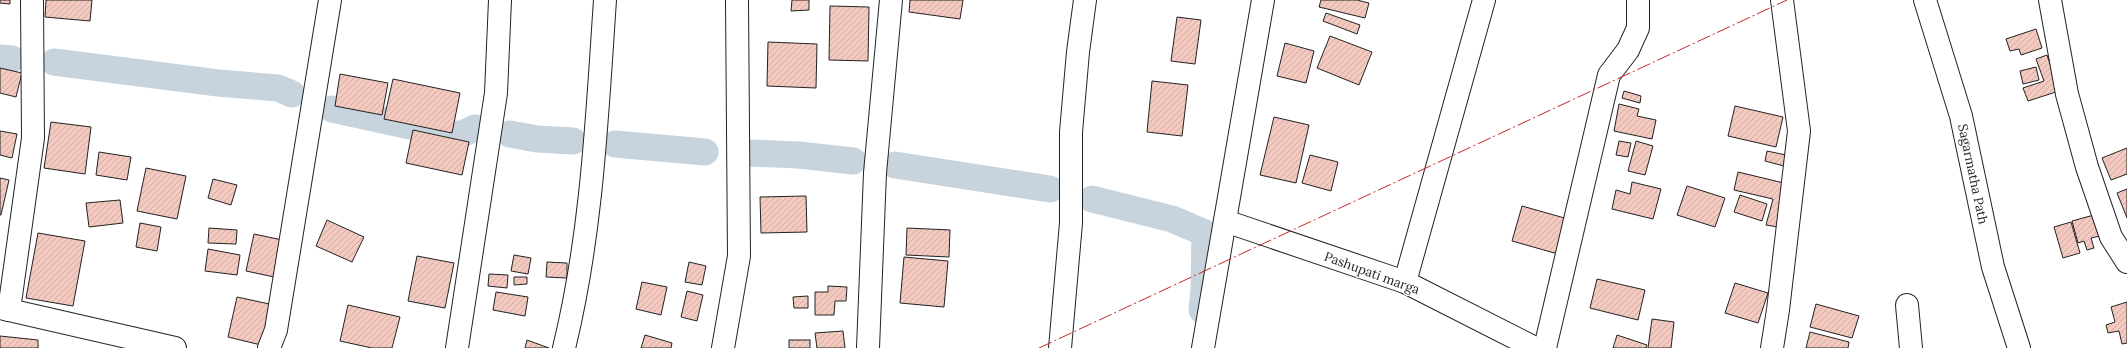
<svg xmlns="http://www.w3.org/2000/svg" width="2127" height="348" font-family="Lora,serif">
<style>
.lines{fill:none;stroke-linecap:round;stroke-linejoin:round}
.canal{stroke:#c7d3dd;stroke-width:27}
.building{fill:url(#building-hatch);stroke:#222}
.street-casing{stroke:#222;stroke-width:24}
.secondary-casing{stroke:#222;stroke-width:24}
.street{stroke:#fff;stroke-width:22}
.secondary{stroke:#fff;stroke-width:22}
.power{stroke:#c62828;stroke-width:1;stroke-dasharray:14 3 2 3;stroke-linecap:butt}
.labels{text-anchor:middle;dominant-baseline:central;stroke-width:3;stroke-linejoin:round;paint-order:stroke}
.street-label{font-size:13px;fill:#222;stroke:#fff}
</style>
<defs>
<pattern id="building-hatch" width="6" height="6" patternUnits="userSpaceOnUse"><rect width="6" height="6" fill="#f3c9c0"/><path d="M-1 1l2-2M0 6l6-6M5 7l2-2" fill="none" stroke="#d0aca5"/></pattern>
</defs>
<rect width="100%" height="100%" fill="#fff"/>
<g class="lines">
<g class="canal">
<polyline points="0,58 12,59"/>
<polyline points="54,62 218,83 278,88 292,94"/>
<polyline points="332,109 447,134 462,134 475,128"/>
<polyline points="510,134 537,139 573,141"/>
<polyline points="615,144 705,152"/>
<polyline points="748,153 799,155 853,161"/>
<polyline points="895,165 1050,189"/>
<polyline points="1092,199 1172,219 1205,233 1204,291 1202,310"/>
</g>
</g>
<g class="building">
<polygon points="0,0 10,0 10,4 0,3"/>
<polygon points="46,0 92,0 90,21 45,17"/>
<polygon points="792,0 809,0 809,10 791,11"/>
<polygon points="910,0 963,0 960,19 909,12"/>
<polygon points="1321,0 1357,0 1369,3 1365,18 1319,7"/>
<polygon points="830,6 869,7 868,61 829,60"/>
<polygon points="1326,13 1360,25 1357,34 1323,21"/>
<polygon points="1177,17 1201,20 1195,64 1171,61"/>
<polygon points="2036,29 2042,48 2021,55 2019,49 2010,51 2006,39"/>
<polygon points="1330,36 1372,52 1359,85 1317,68"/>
<polygon points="768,42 817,44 816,88 767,86"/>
<polygon points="1285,43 1314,51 1306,83 1277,76"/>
<polygon points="2047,55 2059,91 2028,101 2023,88 2044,81 2036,59"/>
<polygon points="2036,67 2039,80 2023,84 2020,71"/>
<polygon points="0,68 22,73 16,97 0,93"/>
<polygon points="340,74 388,83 382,115 335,106"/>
<polygon points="393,79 460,93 452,133 384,119"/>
<polygon points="1152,81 1188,85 1182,136 1147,132"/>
<polygon points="1624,91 1641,96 1640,103 1622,98"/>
<polygon points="1619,104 1639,109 1637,116 1656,120 1652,139 1614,131"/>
<polygon points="1735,106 1783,117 1776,147 1728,136"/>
<polygon points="1274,117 1309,125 1296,183 1260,175"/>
<polygon points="51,122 91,127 85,174 44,168"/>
<polygon points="413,130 469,142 462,175 406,163"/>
<polygon points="0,131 17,134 12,158 0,155"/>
<polygon points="1619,141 1631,143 1628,157 1616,155"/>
<polygon points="1636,141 1653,146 1645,175 1628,171"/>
<polygon points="2127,148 2127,174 2111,180 2102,158"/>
<polygon points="1767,151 1786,155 1784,166 1765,161"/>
<polygon points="99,152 131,157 127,180 96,175"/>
<polygon points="1310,155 1338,162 1331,191 1302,183"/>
<polygon points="146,168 186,176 177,219 137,211"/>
<polygon points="1738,172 1788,184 1778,227 1766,225 1773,199 1734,190"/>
<polygon points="0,178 9,180 1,215 0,215"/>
<polygon points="213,179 237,185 231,205 208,198"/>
<polygon points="1632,182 1661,189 1653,219 1612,209 1616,190 1630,194"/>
<polygon points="1687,186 1725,198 1715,227 1677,215"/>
<polygon points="2127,189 2127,218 2117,193"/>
<polygon points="1740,195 1767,204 1762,221 1734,212"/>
<polygon points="806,196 807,232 761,233 760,197"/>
<polygon points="120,200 123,223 89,227 86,203"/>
<polygon points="1522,206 1568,219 1558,254 1512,241"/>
<polygon points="2094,215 2100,236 2091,238 2094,248 2087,250 2084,241 2078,243 2072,221"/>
<polygon points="327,220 364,237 352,262 316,246"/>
<polygon points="2071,222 2080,253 2063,258 2054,227"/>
<polygon points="140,223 161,227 157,251 136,247"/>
<polygon points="209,228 237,230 236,244 208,243"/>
<polygon points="907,228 950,230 949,257 906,255"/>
<polygon points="38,233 85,241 73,306 26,298"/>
<polygon points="254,234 287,241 279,278 246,271"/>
<polygon points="208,249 240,255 237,275 205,271"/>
<polygon points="514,255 531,258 528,274 511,271"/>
<polygon points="417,256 454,263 445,308 408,301"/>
<polygon points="904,257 948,261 944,307 900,303"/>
<polygon points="547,262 567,263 567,278 546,277"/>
<polygon points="689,262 706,266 702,285 685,282"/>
<polygon points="489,274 508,275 507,288 488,286"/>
<polygon points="514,277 527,277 527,284 514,285"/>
<polygon points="1597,279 1645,290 1638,320 1590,308"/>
<polygon points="642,282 667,287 661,315 636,309"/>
<polygon points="1735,283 1768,293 1758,323 1725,313"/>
<polygon points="828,286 847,287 846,301 835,301 834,315 815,315 815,292 828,292"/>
<polygon points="687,291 703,295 697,321 681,317"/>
<polygon points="496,292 528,297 525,316 493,310"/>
<polygon points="808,296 808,308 794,308 793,297"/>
<polygon points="237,297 274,305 265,346 228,337"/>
<polygon points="2127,302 2127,343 2122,344 2119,331 2108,333 2106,325 2115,322 2111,307"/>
<polygon points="1816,304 1859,316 1852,338 1810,327"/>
<polygon points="348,305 400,317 392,348 372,348 340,341"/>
<polygon points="1652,319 1674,322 1671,348 1648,348"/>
<polygon points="843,331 845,348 817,348 815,333"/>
<polygon points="1810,332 1849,342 1848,348 1806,348"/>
<polygon points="645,335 672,343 671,348 641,348"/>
<polygon points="1617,335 1647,345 1646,348 1613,348"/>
<polygon points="0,336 38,340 38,348 0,348"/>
<polygon points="527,340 549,348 525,348"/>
<rect x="789" y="340" width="21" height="8"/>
</g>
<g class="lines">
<defs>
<g id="street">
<polyline points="1925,0 1961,116 1993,267 2019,348"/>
<polyline points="2050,0 2067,94 2087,167 2111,237 2127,262"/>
<polyline points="1225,221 1405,282 1535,348"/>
<polyline points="1405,282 1484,0"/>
<polyline points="1907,305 1911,348"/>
<polyline points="0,308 175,348"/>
<polyline points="9,310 33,138 32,0"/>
<polyline points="269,348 276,330 330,0"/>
<polyline points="457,348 496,93 500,0"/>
<path d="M564,348C592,234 597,117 605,0"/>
<polyline points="723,348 739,256 737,0"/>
<polyline points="1060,348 1071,223 1071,132 1078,52 1085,0"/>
<polyline points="1203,348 1263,0"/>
<polyline points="1545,348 1609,75 1628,50 1638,28 1638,0"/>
<polyline points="1772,348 1778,310 1799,131 1782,0"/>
</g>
<polyline id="secondary" points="868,348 875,173 891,0"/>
</defs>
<use href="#street" class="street-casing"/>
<use href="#secondary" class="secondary-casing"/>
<use href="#street" class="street"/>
<use href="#secondary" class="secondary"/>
<polyline class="power" points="1039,348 1787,0"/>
</g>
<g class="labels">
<g class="street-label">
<text transform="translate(1973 174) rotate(78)">Sagarmatha Path</text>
<text transform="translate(1372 273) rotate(20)">Pashupati marga</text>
</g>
</g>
</svg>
